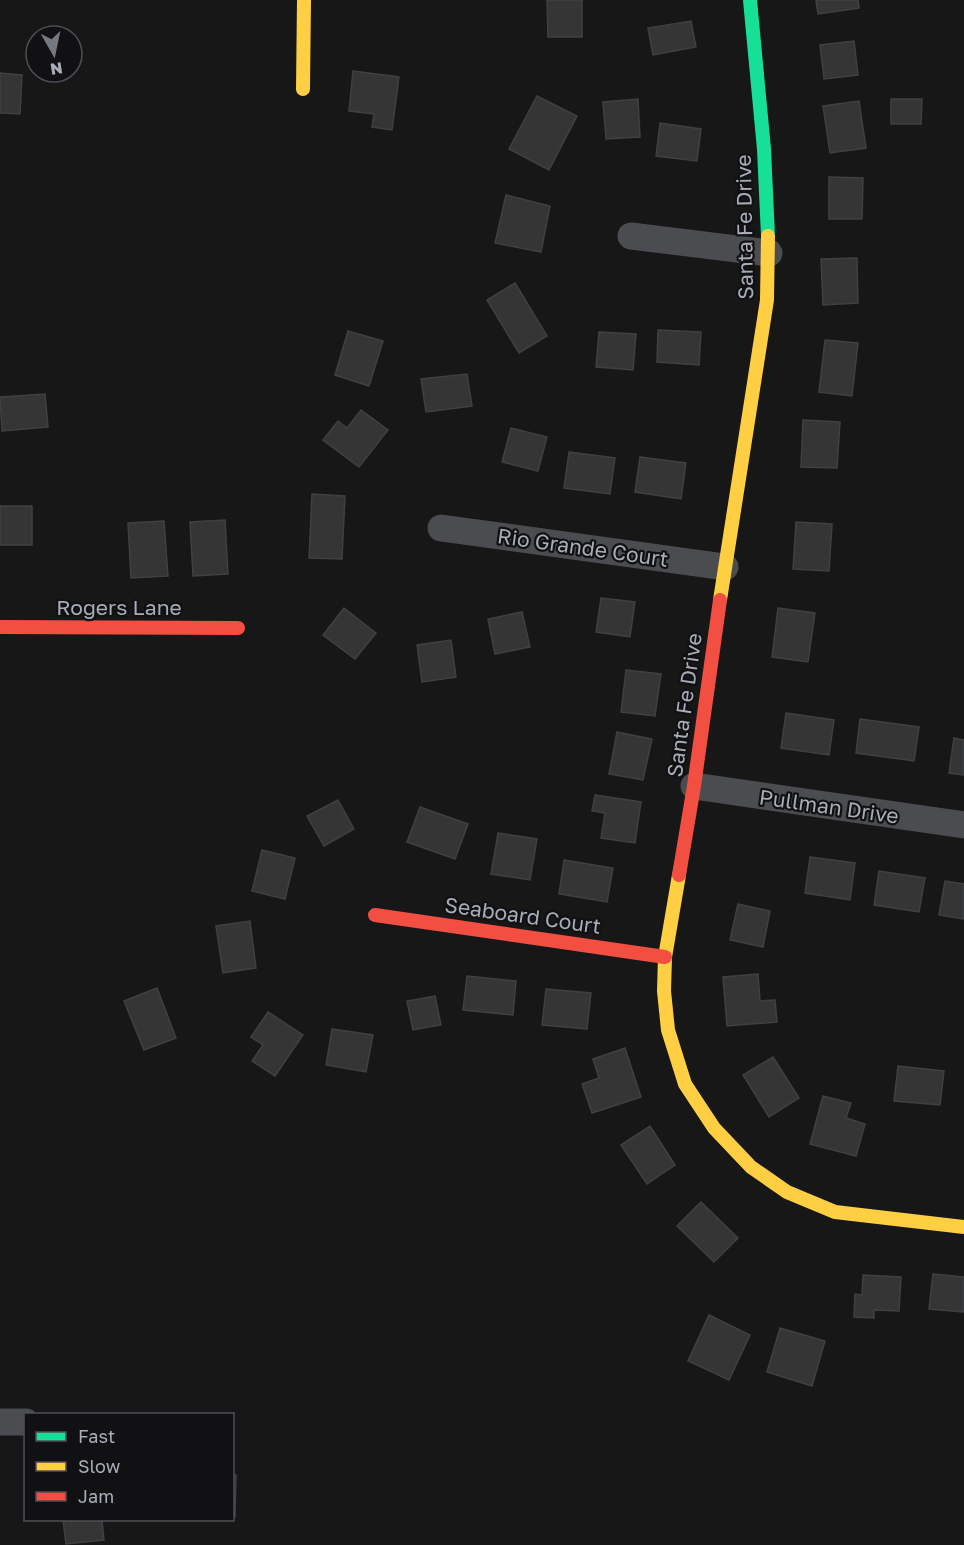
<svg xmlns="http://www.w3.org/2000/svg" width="964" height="1545" font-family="'Golos Text',sans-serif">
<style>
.building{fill:#353536;stroke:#3f4043;stroke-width:1.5}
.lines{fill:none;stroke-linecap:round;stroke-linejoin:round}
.street{stroke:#4b4c50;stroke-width:27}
.fast{stroke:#16e098;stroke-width:14}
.slow{stroke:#ffcf43;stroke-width:14}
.jam{stroke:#f24e42;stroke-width:14}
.labels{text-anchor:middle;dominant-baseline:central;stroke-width:4.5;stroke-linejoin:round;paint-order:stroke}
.street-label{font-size:21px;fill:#a8adb8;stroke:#111113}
</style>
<rect width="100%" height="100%" fill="#171717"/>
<g class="building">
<polygon points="547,0 582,0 582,37 548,37"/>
<polygon points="816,0 858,0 859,8 818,14"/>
<polygon points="691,21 696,47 653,55 648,28"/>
<polygon points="854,41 858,75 824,79 820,45"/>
<polygon points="353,71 399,77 392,130 372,127 374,114 349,111"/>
<polygon points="0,73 22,75 20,114 0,113"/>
<polygon points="537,96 577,116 549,170 509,149"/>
<polygon points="638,99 640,137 606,139 603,102"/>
<polygon points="891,99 922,99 921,124 891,124"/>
<polygon points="859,101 866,148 830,153 823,106"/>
<polygon points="660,123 701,129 697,161 656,156"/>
<polygon points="829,177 863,178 862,219 829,219"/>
<polygon points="506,195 550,206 541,252 495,243"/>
<polygon points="857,258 858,303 823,305 821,259"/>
<polygon points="515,283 547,336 519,353 487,300"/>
<polygon points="658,330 701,332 699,365 657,362"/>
<polygon points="348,331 383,341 369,386 335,375"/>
<polygon points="599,332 636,334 633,370 596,367"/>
<polygon points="825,340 858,343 852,396 819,392"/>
<polygon points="467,374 472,406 426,412 421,379"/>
<polygon points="45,394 48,427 2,431 0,397"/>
<polygon points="361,410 388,430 359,467 323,440 338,421 347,428"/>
<polygon points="803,420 840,422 837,468 801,467"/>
<polygon points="511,428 547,437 538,471 502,462"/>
<polygon points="569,452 615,458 610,494 564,488"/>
<polygon points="640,457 686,463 681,499 635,492"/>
<polygon points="312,494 345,496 342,559 309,558"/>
<rect x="0" y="506" width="32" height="39"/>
<polygon points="225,520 228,574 193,576 190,522"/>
<polygon points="164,521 168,576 131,578 128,523"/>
<polygon points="796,522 832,524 829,571 793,569"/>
<polygon points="601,598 635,602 630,637 596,632"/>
<polygon points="344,608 376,633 355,659 323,635"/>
<polygon points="778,608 815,613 808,662 772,657"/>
<polygon points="522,612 530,647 495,654 488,619"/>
<polygon points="451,640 456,677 422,682 417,645"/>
<polygon points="626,670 661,674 655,716 621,712"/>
<polygon points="786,713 834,720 829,755 781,748"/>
<polygon points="860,719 919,727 914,761 856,753"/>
<polygon points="617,732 652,739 643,780 609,774"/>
<polygon points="954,738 964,740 964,775 949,773"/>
<polygon points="595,795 641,802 635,843 601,838 605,813 592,811"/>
<polygon points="338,800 354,829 324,846 307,816"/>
<polygon points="420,807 468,824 455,859 407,842"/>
<polygon points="498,833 537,839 530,880 491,874"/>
<polygon points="262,850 295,858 285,899 252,891"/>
<polygon points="810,857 855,863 850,900 805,893"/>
<polygon points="564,860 613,868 607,902 559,894"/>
<polygon points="879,871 925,878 919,912 874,905"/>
<polygon points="945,881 964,884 964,919 939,915"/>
<polygon points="738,904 770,911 763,947 730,940"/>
<polygon points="250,921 256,968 223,973 216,926"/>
<polygon points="758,974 760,1001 775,1000 777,1022 727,1026 723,977"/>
<polygon points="467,976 516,981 513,1015 463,1010"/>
<polygon points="157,988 176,1038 144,1050 124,1001"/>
<polygon points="546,989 591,993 587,1029 542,1025"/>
<polygon points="435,996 441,1025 413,1030 407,1001"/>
<polygon points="268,1012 303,1035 275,1076 252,1061 263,1045 251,1037"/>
<polygon points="332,1029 373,1035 366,1072 326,1065"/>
<polygon points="625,1048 641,1097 592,1113 582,1084 599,1078 593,1059"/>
<polygon points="773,1057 799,1098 769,1117 743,1075"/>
<polygon points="898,1066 944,1071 940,1105 894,1101"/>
<polygon points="823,1096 851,1103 846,1118 865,1124 856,1156 810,1144"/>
<polygon points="650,1126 675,1165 647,1184 621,1145"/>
<polygon points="701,1202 738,1238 714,1262 677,1226"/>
<polygon points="933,1274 964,1277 964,1312 929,1309"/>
<polygon points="863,1275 901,1277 899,1311 874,1310 874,1318 854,1317 855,1294 862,1295"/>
<polygon points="709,1315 750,1335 729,1380 688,1361"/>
<polygon points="780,1328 825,1341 812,1386 767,1372"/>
<polygon points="232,1475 236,1475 235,1517 232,1517"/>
<polygon points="63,1520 102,1520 104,1540 66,1544"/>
</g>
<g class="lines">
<g class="street">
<polyline points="631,236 769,253"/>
<polyline points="441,528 725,567"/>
<polyline points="694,786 964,825"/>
<polyline points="0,1422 26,1422"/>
</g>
<polyline class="fast" points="750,0 764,149 768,236"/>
<g class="slow">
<polyline points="303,89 304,0"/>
<polyline points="720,600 767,300 768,236"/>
<polyline points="679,875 665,957 664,991 668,1030 685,1084 714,1128 751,1167 787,1192 835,1212 964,1227"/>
</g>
<g class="jam">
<polyline points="0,627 238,628"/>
<polyline points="679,875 694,786 720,600"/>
<polyline points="375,915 665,957"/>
</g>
</g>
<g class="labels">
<g class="street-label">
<text transform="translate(744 227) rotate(-91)">Santa Fe Drive</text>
<text transform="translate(583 547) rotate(8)">Rio Grande Court</text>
<text x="119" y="607">Rogers Lane</text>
<text transform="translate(684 705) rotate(-82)">Santa Fe Drive</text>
<text transform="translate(829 806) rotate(8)">Pullman Drive</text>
<text transform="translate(523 915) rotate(8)">Seaboard Court</text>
</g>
</g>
<rect x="24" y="1413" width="210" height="108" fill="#111113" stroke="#4d4f55" stroke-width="1.5"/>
<rect x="36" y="1432" width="30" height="9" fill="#16e098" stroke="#4d4f55" stroke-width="1.5"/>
<text x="78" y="1443" font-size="18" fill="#a8adb8">Fast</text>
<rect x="36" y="1462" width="30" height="9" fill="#ffcf43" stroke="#4d4f55" stroke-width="1.5"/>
<text x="78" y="1473" font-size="18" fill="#a8adb8">Slow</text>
<rect x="36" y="1492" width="30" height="9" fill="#f24e42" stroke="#4d4f55" stroke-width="1.5"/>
<text x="78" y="1503" font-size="18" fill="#a8adb8">Jam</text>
<g transform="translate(54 54) rotate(171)"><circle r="28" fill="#111113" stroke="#4d4f55" stroke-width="1.5"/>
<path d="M0-4.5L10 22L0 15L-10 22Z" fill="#757880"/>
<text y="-9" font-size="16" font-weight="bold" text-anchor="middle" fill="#a8adb8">N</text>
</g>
</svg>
